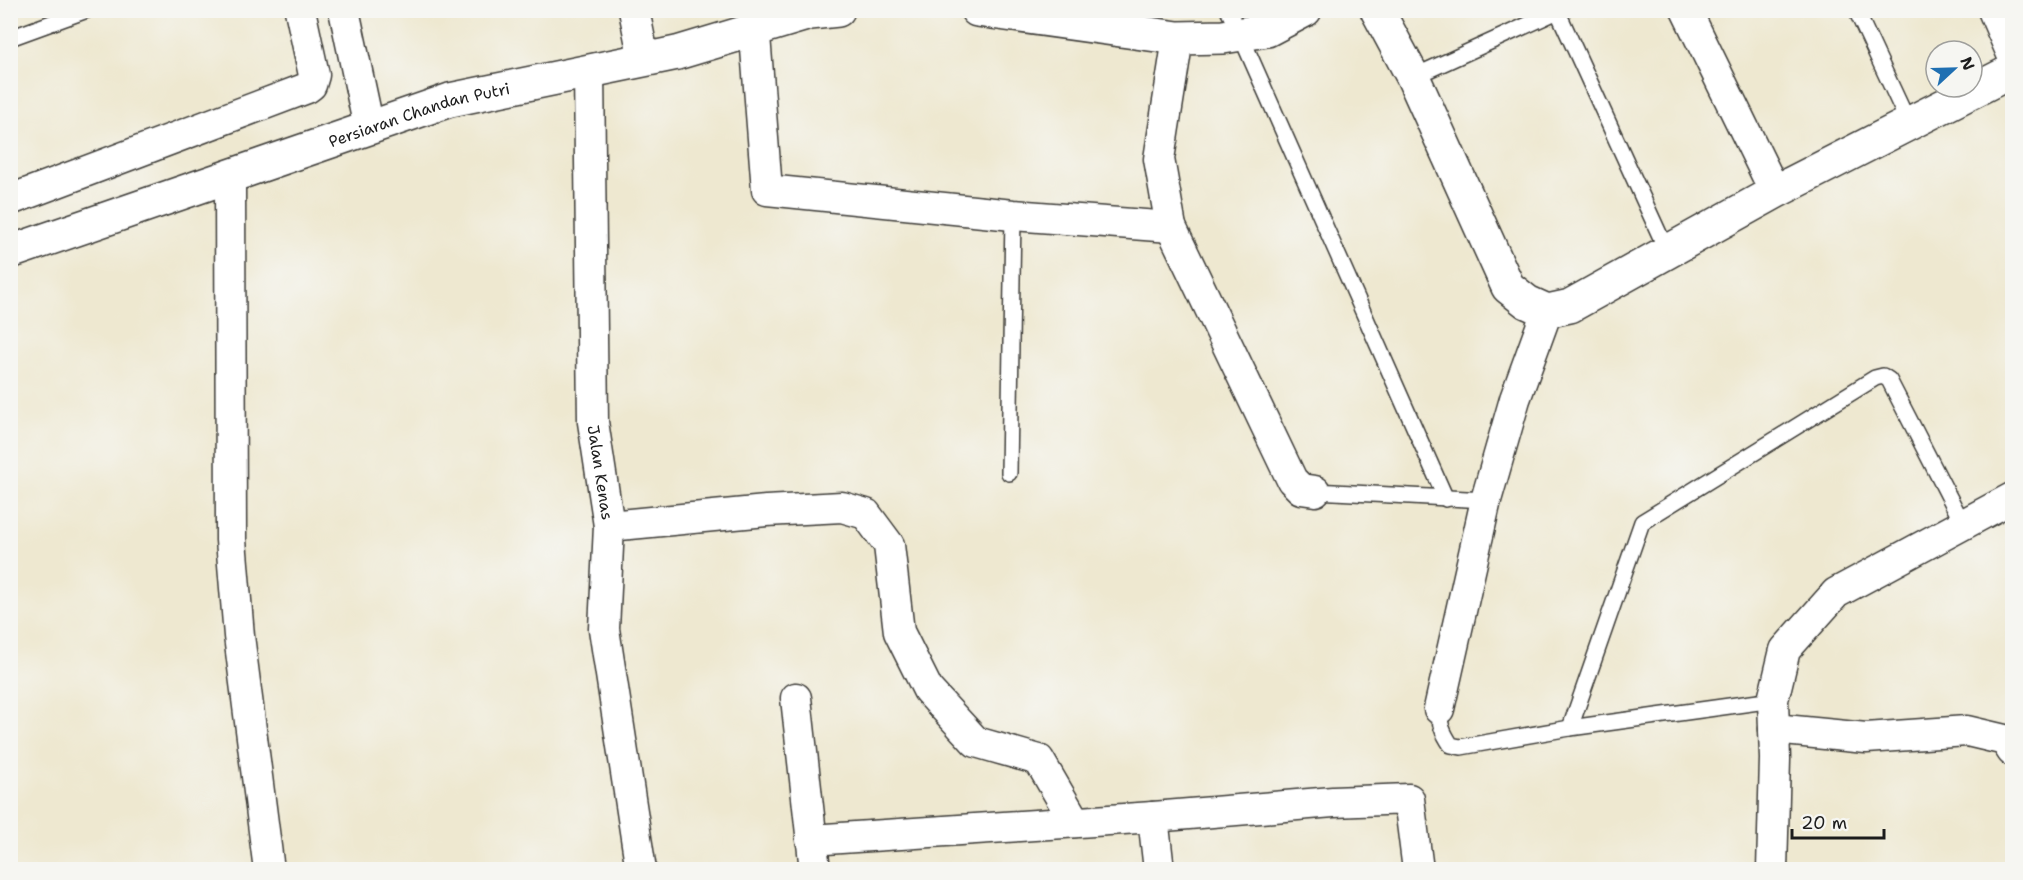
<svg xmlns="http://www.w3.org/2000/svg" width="2023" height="880" font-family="'Shantell Sans',sans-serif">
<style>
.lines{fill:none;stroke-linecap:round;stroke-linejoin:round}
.service-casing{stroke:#3c3b37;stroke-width:18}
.minor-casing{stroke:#3c3b37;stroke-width:33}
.tertiary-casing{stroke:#3c3b37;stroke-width:36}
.service{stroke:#fff;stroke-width:15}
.minor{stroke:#fff;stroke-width:30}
.tertiary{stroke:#fff;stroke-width:33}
.labels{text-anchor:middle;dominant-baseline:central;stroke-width:4.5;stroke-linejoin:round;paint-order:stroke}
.street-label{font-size:16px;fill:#1c1c1c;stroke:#f6f6f2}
</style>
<rect width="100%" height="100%" fill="#f6f6f2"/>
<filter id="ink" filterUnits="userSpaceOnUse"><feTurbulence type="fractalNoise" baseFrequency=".0167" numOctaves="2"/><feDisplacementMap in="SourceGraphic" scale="12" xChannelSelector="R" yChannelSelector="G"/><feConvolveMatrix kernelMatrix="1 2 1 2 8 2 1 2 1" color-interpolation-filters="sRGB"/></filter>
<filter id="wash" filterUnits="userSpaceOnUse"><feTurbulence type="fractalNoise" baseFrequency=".008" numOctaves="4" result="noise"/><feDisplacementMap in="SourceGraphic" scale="24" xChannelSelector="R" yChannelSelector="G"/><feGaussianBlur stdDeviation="1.35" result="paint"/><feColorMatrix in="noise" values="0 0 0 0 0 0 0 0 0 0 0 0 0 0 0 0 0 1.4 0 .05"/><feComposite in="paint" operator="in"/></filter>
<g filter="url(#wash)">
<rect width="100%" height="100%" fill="#eee8d0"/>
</g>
<g filter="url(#ink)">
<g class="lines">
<defs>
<g id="service">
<polyline points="1228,10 1240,34 1446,499"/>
<polyline points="1557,10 1667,251"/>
<polyline points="1856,10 1909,124"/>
<polyline points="10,38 87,10"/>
<polyline points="1413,77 1558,11"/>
<polyline points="1009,473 1013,215"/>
<polyline points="1315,491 1486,500"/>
<path d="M1439,709C1439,724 1443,733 1451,745L1461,747L1570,728L1773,700"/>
<polyline points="1570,728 1642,522 1875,378 1883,376 1889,380 1963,524"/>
</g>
<g id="minor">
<polyline points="344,10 369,128"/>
<polyline points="634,10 644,60"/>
<polyline points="753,10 767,190 1013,215 1171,227"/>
<polyline points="1686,10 1775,192"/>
<polyline points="1993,10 2012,54"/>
<polyline points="1178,38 1159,159 1171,227 1292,480 1301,489 1315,491"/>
<path id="s1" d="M589,71L593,422L609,526L604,629L641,870"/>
<polyline points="230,176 231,540 239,636 269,870"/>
<polyline points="10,200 307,88 311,85 314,75 300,10"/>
<polyline points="609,526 766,511 842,507 866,514 889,545 899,632 928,690 976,742 1039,760 1075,822"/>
<polyline points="796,698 815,870"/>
<polyline points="1439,709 1486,500 1515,399 1547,311"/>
<polyline points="1774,729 1866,738 1967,731 2005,740 2012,751"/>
<polyline points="1153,817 1159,870"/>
<polyline points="811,840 1153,817 1333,802 1409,799 1418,870"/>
<polyline points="1772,870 1775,759 1773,700 1785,650 1836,593 2012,498"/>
</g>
<g id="tertiary">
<polyline points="977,10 1178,38 1223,37 1267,30 1305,10"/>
<polyline points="1377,10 1413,77 1508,287 1527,302 1547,311 1570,306 1775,192 2012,71"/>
<path id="s2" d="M10,252L450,100L677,53L810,13L838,10"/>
</g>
</defs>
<use href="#service" class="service-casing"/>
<use href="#minor" class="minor-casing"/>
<use href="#tertiary" class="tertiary-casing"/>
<use href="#service" class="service"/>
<use href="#minor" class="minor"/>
<use href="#tertiary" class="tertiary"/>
</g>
</g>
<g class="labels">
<g class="street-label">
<text stroke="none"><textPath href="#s2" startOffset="432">Persiaran Chandan Putri</textPath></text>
<text stroke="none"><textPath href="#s1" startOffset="402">Jalan Kenas</textPath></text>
</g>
</g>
<rect width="2023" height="880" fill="none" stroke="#f6f6f2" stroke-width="36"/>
<g transform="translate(1954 69) rotate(68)"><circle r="28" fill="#f6f6f2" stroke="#9f9f9c" stroke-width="1.5"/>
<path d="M0-4.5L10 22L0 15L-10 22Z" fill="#1f6fb2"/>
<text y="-9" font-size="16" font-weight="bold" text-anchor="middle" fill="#1c1c1c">N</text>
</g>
<path d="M1792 829v9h92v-9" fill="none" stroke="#1c1c1c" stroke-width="3"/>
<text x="1801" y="829" font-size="18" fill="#1c1c1c" stroke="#f6f6f2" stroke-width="4.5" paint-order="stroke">20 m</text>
</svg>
